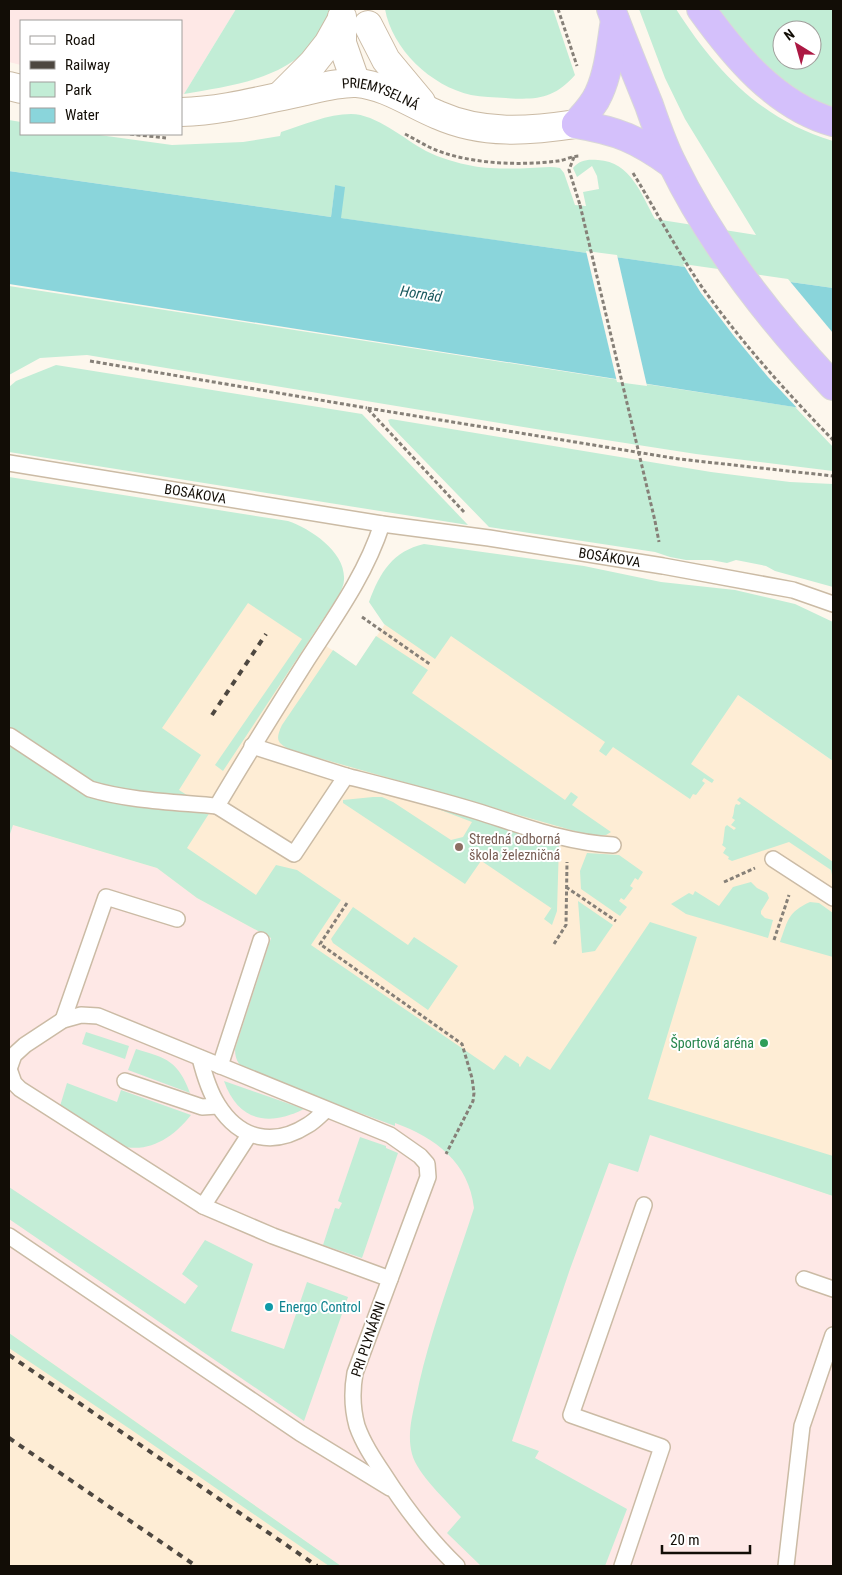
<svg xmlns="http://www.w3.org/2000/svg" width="842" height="1575" font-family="'Roboto Condensed',sans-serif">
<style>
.industrial{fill:#fee8e6}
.built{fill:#feedd5}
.green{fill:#c2edd6;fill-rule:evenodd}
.water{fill:#8ad5db}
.pier{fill:#fdf7ed}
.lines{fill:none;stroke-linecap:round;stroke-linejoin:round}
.service-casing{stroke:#cbbba5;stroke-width:18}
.minor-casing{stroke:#cbbba5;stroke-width:30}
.trunk-casing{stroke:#d9d8d7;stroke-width:30}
.path{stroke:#868078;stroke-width:3;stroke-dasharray:4 2.5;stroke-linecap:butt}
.service{stroke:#fff;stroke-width:15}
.minor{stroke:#fff;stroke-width:28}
.trunk{stroke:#d4c0fb;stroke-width:28}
.rail{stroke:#4d4740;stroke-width:4;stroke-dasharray:6 6;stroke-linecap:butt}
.path-bridge{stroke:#868078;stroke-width:3;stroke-dasharray:4 2.5;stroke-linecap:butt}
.education-dot{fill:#8d6e63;stroke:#fff;stroke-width:2}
.leisure-dot{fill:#2e9e5b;stroke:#fff;stroke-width:2}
.culture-dot{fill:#0f9aa8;stroke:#fff;stroke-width:2}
.labels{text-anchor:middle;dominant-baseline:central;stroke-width:4;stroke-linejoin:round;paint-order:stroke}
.street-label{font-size:14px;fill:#120d06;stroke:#fff}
.education-label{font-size:14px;fill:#785e54;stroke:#fff;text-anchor:start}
.leisure-label{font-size:14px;fill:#27864d;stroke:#fff;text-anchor:end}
.culture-label{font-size:14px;fill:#0d838f;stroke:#fff;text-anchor:start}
.water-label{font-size:15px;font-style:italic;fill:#1a5a5f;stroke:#fff}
</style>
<rect width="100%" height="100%" fill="#fdf7ed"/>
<g class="industrial">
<polygon points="9,9 236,9 184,94 181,94 181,21 21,21 21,65 9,62"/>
<polygon points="9,824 157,868 197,898 300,954 508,1087 833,1196 833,1566 341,1566 9,1333"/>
</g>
<g class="built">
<polygon points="9,510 161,536 356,666 415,581 738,695 833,761 833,1196 509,1088 300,954 197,898 157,868 9,824"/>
<polygon points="9,1333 105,1400 341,1566 9,1566"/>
</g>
<g class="green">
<path d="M236,9H330C331,19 326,25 320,33C292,79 233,85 184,94Z"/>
<path d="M385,9H553L575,75C554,99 536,100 506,98C494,97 482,97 471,95C431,86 392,49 385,9Z"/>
<path d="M639,9H676C715,70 761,120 833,141V288L340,218L344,187L335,186L331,217L9,171V120L21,122V134H92L172,145L243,142L280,136L281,132C303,125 328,114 351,114C376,114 404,139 426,151C440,158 457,163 473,166C489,169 513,169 530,168C540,168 550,166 560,168L564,173L575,205L586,206L583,192L599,189L597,176L592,166L577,177L573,168C580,160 587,159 598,160C631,162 641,194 655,219L756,235L685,119L665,78Z"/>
<path d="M714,9H833V111L818,106L764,69ZM782,30H812V60H782Z"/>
<polygon points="9,286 795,407 833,447 833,471 696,454 548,431 87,355 40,358 9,375"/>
<polygon points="56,365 362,414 468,525 9,452 9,387 16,381"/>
<polygon points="391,419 711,472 790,482 833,484 833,587 775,571 766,566 736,560 727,563 711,560 686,560 670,557 655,552 489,527 390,425 388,420"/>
<path d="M9,477L288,521C311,529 346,552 344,580C344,585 341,590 339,595L223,771L215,765L302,639L248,603L162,728L201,755L179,790L196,801L136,793L91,784L9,730Z"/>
<path d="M424,544L584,566L661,582L735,590L795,604L833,622V761L738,695L691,764L714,780L712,783L704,778L702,781L705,783L696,795L693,794L690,799L613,747L606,756L599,751L605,742L451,636L435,659L384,624L369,602C380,572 393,551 424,544Z"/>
<path d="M376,636L428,670L412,693L565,800L571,792L578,797L572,805L611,832L606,835L592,836L291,750C277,743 275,740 282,725L333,650L356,666Z"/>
<path d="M9,741L89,795L210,812L187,848L256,895L276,865L297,870L341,900L311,945L494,1070L505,1055L519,1064V1066L520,1067L527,1056L550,1070L650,922L697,937L648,1099L833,1156V1196L650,1135L638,1172L609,1163L570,1269L512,1441L539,1451L535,1458L627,1509L605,1566H481L447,1533L461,1517C447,1501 417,1474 412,1454C407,1435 412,1417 416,1398C429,1333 454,1271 474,1208C469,1163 436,1138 395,1123V1126L250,1072C240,1066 235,1062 235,1049L271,938L197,898L157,868L13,825L9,837Z"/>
<polygon points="373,797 382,797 393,802 451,840 463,837 472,822 438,809 439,805 559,844 557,911 552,925 544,919 552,907 551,908 483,862 485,859 483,858 465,884 343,803 343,800"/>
<path d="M740,797L833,862V880L831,870L789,842L732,861L728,859L729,857L723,853L726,848L722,845L723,843L725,827L727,825L734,830L736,828L731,825L735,820L732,818C735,813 733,808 736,804L739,805L741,803L737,800Z"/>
<polygon points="587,853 619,855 643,872 638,880 635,878 630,886 633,888 624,900 621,898 619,901 627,907 620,916 581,889 580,871"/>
<polygon points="751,882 757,888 767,893 769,898 761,911 761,914 765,918 773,920 768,938 686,914 671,904 689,893 693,895 695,891 719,906 733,887"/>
<polygon points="578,901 613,925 595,951 582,953"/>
<path d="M810,902L819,903L833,913V957L780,942C788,920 788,912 810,902Z"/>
<polygon points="353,907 408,945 414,937 458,966 428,1010 333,943 331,939 333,936"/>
<polygon points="86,1032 129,1046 125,1059 82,1044"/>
<path d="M136,1049C167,1058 178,1061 190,1093L128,1070Z"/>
<path d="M224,1081L304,1109C268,1127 238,1121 224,1081Z"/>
<path d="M67,1083L117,1102L121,1090L191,1115C174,1137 148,1155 118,1145L60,1106Z"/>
<polygon points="360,1137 386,1146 386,1148 398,1153 362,1258 323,1245 335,1208 339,1209 342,1203 338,1201"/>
<polygon points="9,1187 185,1304 198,1286 182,1274 205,1240 253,1264 231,1331 284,1349 307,1282 348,1297 304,1421 9,1219"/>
<polygon points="9,1333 341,1566 329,1566 133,1431 9,1348"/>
</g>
<polygon class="water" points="9,171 331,217 335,185 345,187 341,218 833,288 833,413 9,284"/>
<g class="pier">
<polygon points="586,251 617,255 647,386 617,382"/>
<polygon points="683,264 788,279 833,333 833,416 800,411 768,377 734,336 701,293"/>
</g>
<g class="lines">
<defs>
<g id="service">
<path id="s1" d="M9,463L382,524L489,538L663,566L793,590L833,604"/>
<path d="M10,736L90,789C130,801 175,802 217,806C246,757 276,709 307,660C335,617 366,574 382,524"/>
<polyline points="252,746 346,776"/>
<path d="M217,806L294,854L346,776C389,787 433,798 476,811C521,825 566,843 613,845"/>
<polyline points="773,859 833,898"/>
<polyline points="63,1020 106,897 177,919"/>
<path d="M200,1058C204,1074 209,1091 218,1105C240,1140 274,1147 308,1125C315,1121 320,1115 326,1110"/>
<polyline points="220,1066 261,940"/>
<path d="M9,1069L14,1055L25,1045L63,1020L81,1015L98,1016L390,1135L420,1156L427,1164L428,1177L355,1373C352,1390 352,1408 357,1426C363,1443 373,1458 383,1473C404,1506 429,1539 457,1566"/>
<polyline points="9,1069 14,1083 20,1089 203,1206 273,1236 390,1279"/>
<polyline points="125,1081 202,1107 218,1106"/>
<polyline points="203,1206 249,1135"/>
<polyline points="9,1236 300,1433 390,1488"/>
<polyline points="804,1279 833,1289"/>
<polyline points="622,1566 662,1447 571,1415 644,1205"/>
<polyline points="786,1566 802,1426 833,1335"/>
</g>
<g id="minor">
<polyline points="342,17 342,43 356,83"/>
<polyline points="368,25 386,60 421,102"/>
<polyline points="9,86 21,89"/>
<polyline points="280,96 313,63 328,44 342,19"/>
<path id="s2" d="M181,112C222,111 262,100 301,92C319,88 339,82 357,83C387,86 411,104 438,115C483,135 529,131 576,124"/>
</g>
<g id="trunk">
<path d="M611,9C623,41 636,73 649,105C656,125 663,146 673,165C713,247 771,320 833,386"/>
<path d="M701,9C734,55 776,106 833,122"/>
<path d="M576,124C585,114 594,105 599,93C609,71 611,44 615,20"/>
<path d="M576,124C618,131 637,139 672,164"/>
</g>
</defs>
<use href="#service" class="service-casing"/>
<use href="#minor" class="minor-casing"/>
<use href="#trunk" class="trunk-casing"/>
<g class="path">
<polyline points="558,9 577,66"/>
<polyline points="130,134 166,138"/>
<path d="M405,134C413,138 421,143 429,147C465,164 518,166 558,161C565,160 572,156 580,156"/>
<polyline points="574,157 569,170 580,205"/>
<path d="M633,173C657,212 678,253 704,290C743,344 787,393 833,440"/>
<polyline points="90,361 367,408"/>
<polyline points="464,512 367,408 679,459 833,476"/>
<polyline points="655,521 659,542"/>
<polyline points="362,617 431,665"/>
<polyline points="724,882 755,868"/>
<polyline points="566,887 616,921"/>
<polyline points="347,903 320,944 462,1044 472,1078 474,1093 473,1101 446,1154"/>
<polyline points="774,940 789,895"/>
<polyline points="554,944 566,925 567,862"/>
</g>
<use href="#service" class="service"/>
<use href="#minor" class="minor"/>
<use href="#trunk" class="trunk"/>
<g class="rail">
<polyline points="212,715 266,634"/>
<polyline points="9,1355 317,1566"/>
<polyline points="9,1438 196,1566"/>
</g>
<polyline class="path-bridge" points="580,205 655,521"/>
</g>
<circle class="education-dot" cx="459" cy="847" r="5"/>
<circle class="leisure-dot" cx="764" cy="1043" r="5"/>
<circle class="culture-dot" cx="269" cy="1307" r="5"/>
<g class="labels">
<g class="street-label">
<text stroke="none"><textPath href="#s2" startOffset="204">PRIEMYSELNÁ</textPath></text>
<text stroke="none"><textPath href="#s1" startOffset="189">BOSÁKOVA</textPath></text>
<text stroke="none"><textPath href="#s1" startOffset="608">BOSÁKOVA</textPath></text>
<text transform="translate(368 1339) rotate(-71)">PRI PLYNÁRNI</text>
</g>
<g class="education-label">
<text x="469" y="839">Stredná odborná<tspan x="469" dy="16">škola železničná</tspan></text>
</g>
<g class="leisure-label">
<text x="754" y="1043">Športová aréna</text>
</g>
<g class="culture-label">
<text x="279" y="1307">Energo Control</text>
</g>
<g class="water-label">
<text transform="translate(421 294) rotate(9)">Hornád</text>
</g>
</g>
<rect width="842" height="1575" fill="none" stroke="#120d06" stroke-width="20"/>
<rect x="20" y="20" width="162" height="115" fill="#ffffff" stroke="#a09e9b"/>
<rect x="30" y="36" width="25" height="8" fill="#ffffff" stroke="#a09e9b"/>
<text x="65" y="45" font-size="15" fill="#120d06">Road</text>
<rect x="30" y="61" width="25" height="8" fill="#4d4740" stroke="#a09e9b"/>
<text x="65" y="70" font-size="15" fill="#120d06">Railway</text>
<rect x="30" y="82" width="25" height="15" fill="#c2edd6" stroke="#a09e9b"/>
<text x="65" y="95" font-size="15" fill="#120d06">Park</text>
<rect x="30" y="108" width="25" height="15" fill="#8ad5db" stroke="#a09e9b"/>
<text x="65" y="120" font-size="15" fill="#120d06">Water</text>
<g transform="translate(797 45) rotate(323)"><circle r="24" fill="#ffffff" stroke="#a09e9b"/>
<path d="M0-4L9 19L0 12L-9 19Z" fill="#ac1843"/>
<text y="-8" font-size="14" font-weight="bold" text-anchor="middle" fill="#120d06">N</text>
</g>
<path d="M662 1545v8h88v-8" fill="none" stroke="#120d06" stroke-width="2.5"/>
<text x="670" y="1545" font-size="15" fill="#120d06" stroke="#ffffff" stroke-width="4" paint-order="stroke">20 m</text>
</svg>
